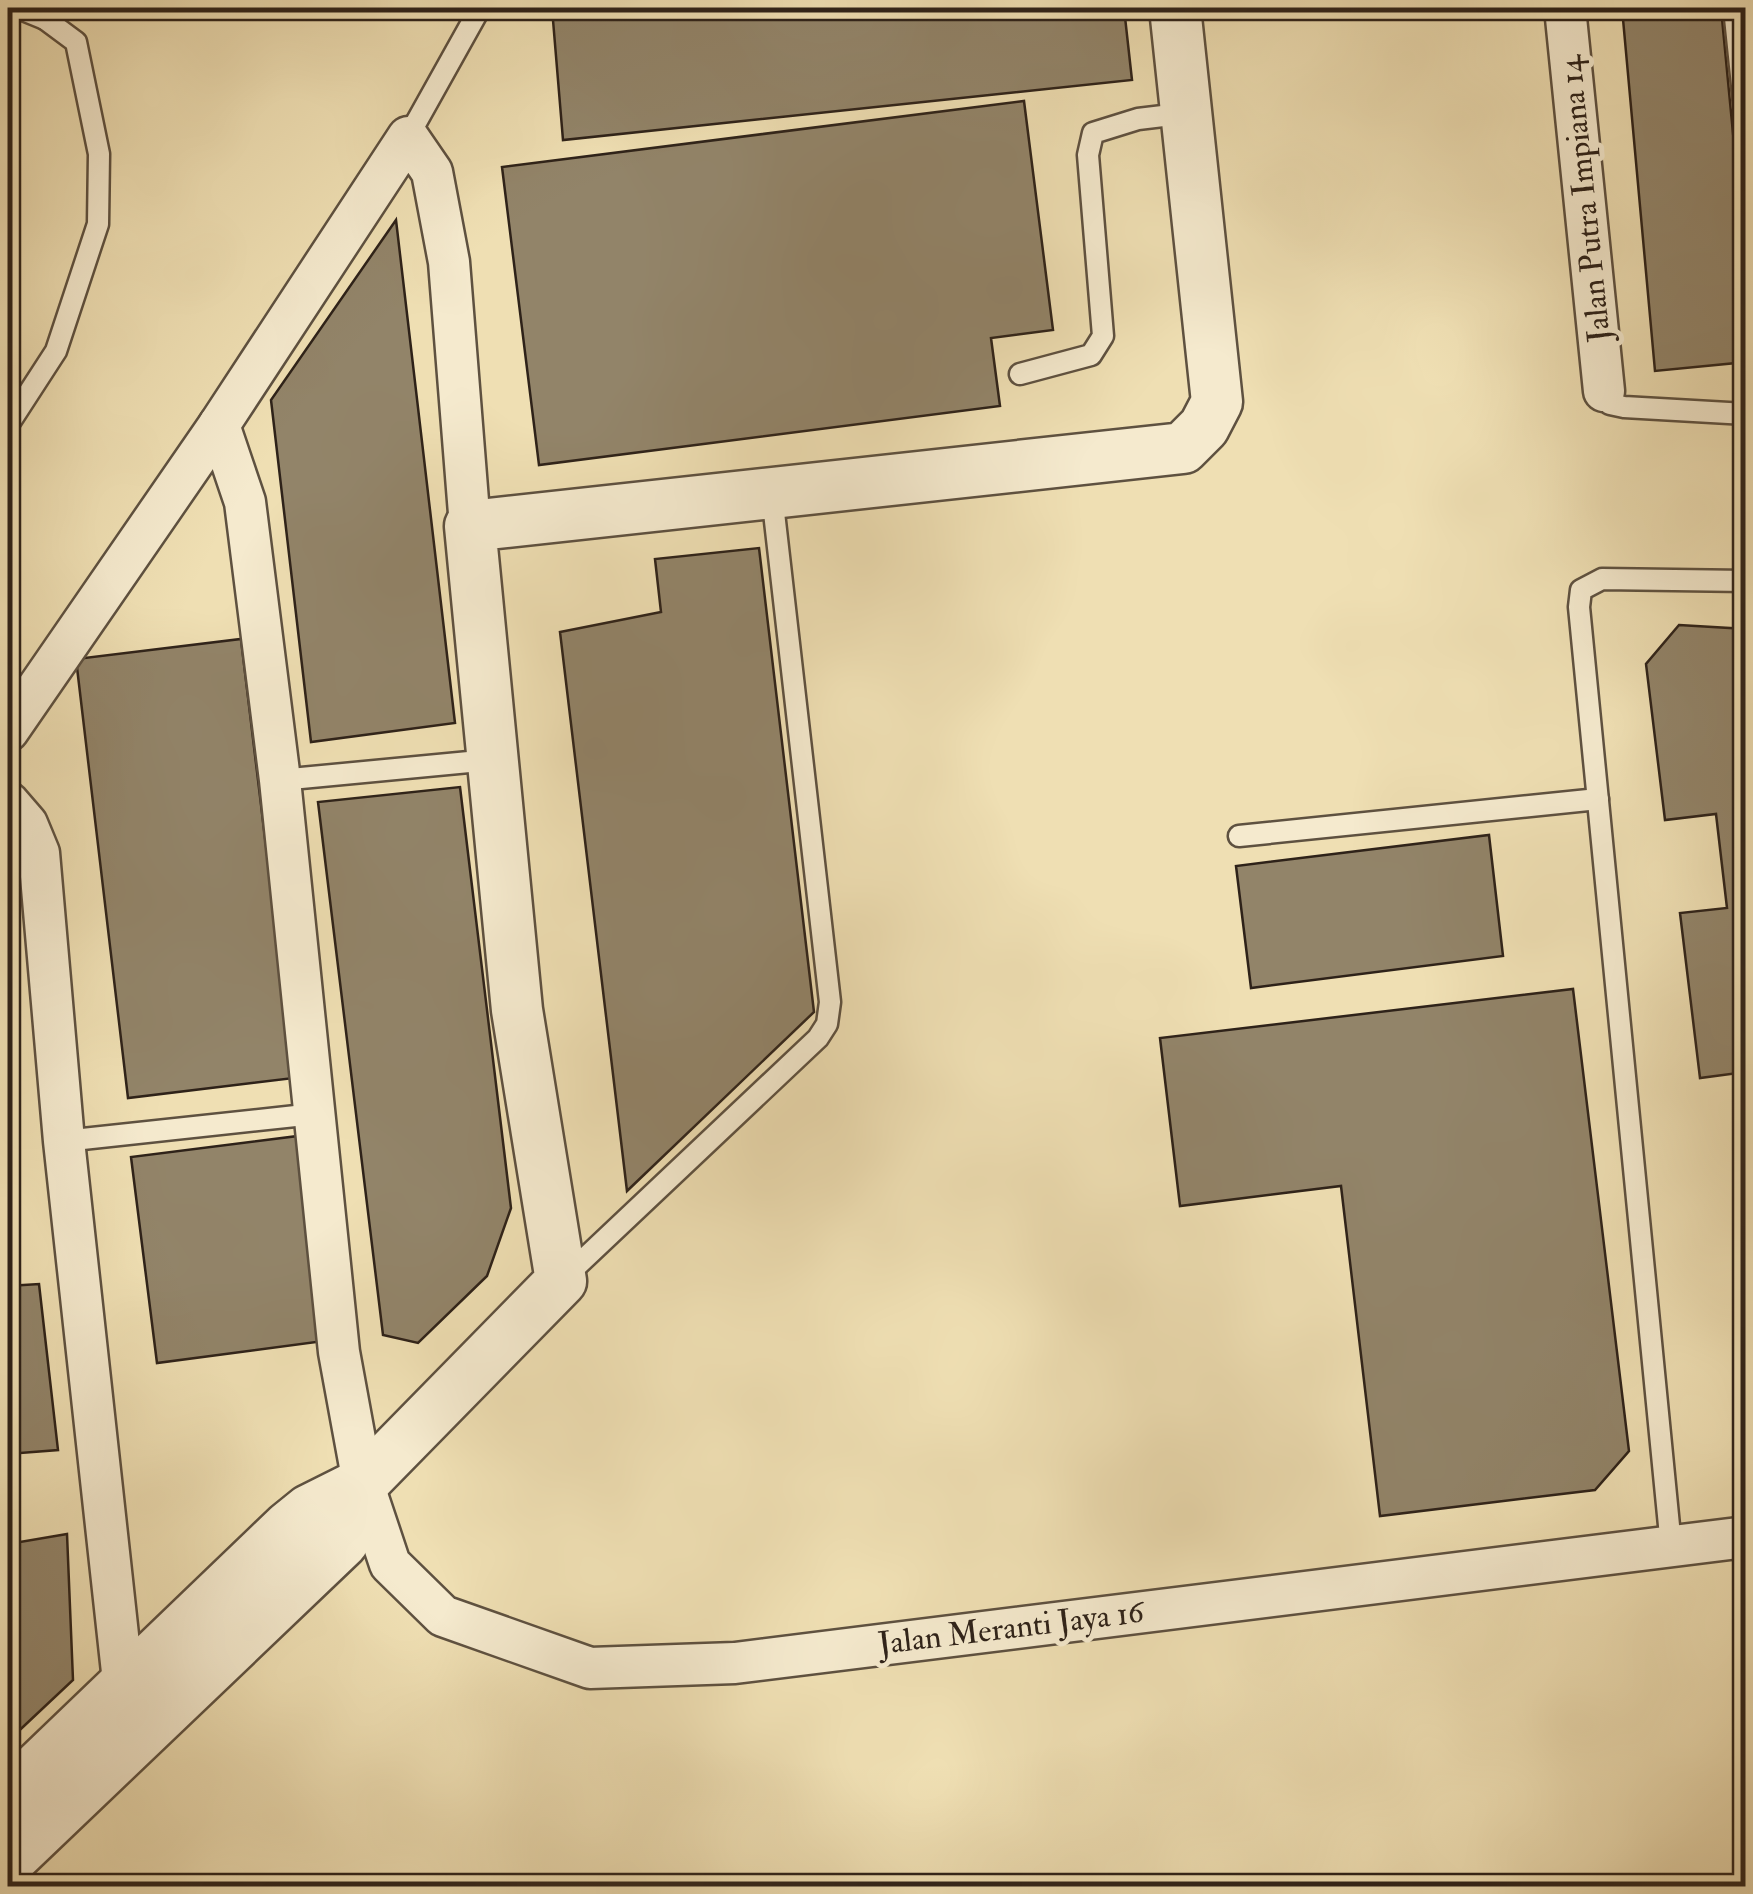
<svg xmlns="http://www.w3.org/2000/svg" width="1753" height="1894" font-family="'IM FELL Double Pica',serif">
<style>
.building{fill:#928469;stroke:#2e2219;stroke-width:2.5}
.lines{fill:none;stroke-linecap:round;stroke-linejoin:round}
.service-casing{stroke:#5e5140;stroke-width:25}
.minor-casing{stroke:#5e5140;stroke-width:45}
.tertiary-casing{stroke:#5e5140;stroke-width:55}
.service{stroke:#f5eace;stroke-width:20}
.minor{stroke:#f5eace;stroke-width:40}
.tertiary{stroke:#f5eace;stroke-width:50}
.labels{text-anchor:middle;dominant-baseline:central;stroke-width:10;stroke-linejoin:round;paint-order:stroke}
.street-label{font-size:32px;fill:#2e2219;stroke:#f5eace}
</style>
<rect width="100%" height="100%" fill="#efdfb3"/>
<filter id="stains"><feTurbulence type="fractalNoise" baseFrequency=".002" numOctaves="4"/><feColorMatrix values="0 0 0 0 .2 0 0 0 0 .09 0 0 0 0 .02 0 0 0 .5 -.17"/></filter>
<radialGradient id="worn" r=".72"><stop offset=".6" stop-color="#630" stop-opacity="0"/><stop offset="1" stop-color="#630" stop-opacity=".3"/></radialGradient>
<g class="building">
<polygon points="552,8 1124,8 1132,80 563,140"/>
<polygon points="1622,8 1721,8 1746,269 1746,362 1655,371"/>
<polygon points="1024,101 1053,330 991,338 1000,406 539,465 502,167"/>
<polygon points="396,220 455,723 311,742 271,400"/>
<polygon points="759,548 814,1012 627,1191 560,632 661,612 655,559"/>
<polygon points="1679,625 1746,629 1746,1072 1700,1078 1680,913 1727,908 1716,814 1665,820 1646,664"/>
<polygon points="241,639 294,1078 128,1098 76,659"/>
<polygon points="460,787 511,1208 487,1276 418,1343 383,1335 318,802"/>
<polygon points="1489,835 1503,956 1251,988 1236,866"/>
<polygon points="1573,989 1629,1451 1595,1490 1380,1516 1341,1186 1180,1206 1160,1038"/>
<polygon points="298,1136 324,1341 157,1363 131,1157"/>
<polygon points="39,1284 58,1450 8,1454 8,1286"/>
<polygon points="67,1534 73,1680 8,1741 8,1544"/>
</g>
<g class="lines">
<defs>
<g id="service">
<polyline points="18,8 45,19 60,8"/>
<polyline points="1734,8 1746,124"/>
<polyline points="408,137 480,8"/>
<polyline points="1020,374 1091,355 1103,336 1088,155 1093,133 1138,119 1188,113"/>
<polyline points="1604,391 1610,404 1624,407 1746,414"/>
<polyline points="8,425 56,351 98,224 99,154 76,42 45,19"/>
<polyline points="280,780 490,760"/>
<polyline points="1239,836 1598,799"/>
<polyline points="64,1141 314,1114"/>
<polyline points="566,1276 818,1038 827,1024 830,1002 772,495"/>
<polyline points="1671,1546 1579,607 1581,590 1602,579 1746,581"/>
</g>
<g id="minor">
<polyline points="1565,8 1604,391"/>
<polyline points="219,425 245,502 280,780 339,1352 363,1483 390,1564 443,1616 590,1668 735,1663 1746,1537"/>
<polyline points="8,731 219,425 408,137 432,172 449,262 470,526"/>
<polyline points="8,802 27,824 39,853 64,1141 123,1681"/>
</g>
<g id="tertiary">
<polyline points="8,1796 288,1527 309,1510 363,1483 561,1281 517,1010 470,526 1183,448 1204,427 1217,402 1175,8"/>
<polyline points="8,1862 343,1542 363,1483"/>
</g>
</defs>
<use href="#service" class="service-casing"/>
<use href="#minor" class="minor-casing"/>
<use href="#tertiary" class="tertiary-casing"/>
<use href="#service" class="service"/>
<use href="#minor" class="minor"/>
<use href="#tertiary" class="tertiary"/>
</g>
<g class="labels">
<g class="street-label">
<text transform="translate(1585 199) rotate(-96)">Jalan Putra Impiana 14</text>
<text transform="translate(1011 1628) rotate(-7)">Jalan Meranti Jaya 16</text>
</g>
</g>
<rect width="1753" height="1894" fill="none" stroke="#efdfb3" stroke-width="40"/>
<rect x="10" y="10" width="1733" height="1874" fill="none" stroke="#2e2219" stroke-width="5"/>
<rect x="20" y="20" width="1713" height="1854" fill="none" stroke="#2e2219" stroke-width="2.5"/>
<rect width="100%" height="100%" filter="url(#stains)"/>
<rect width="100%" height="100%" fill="url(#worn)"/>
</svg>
